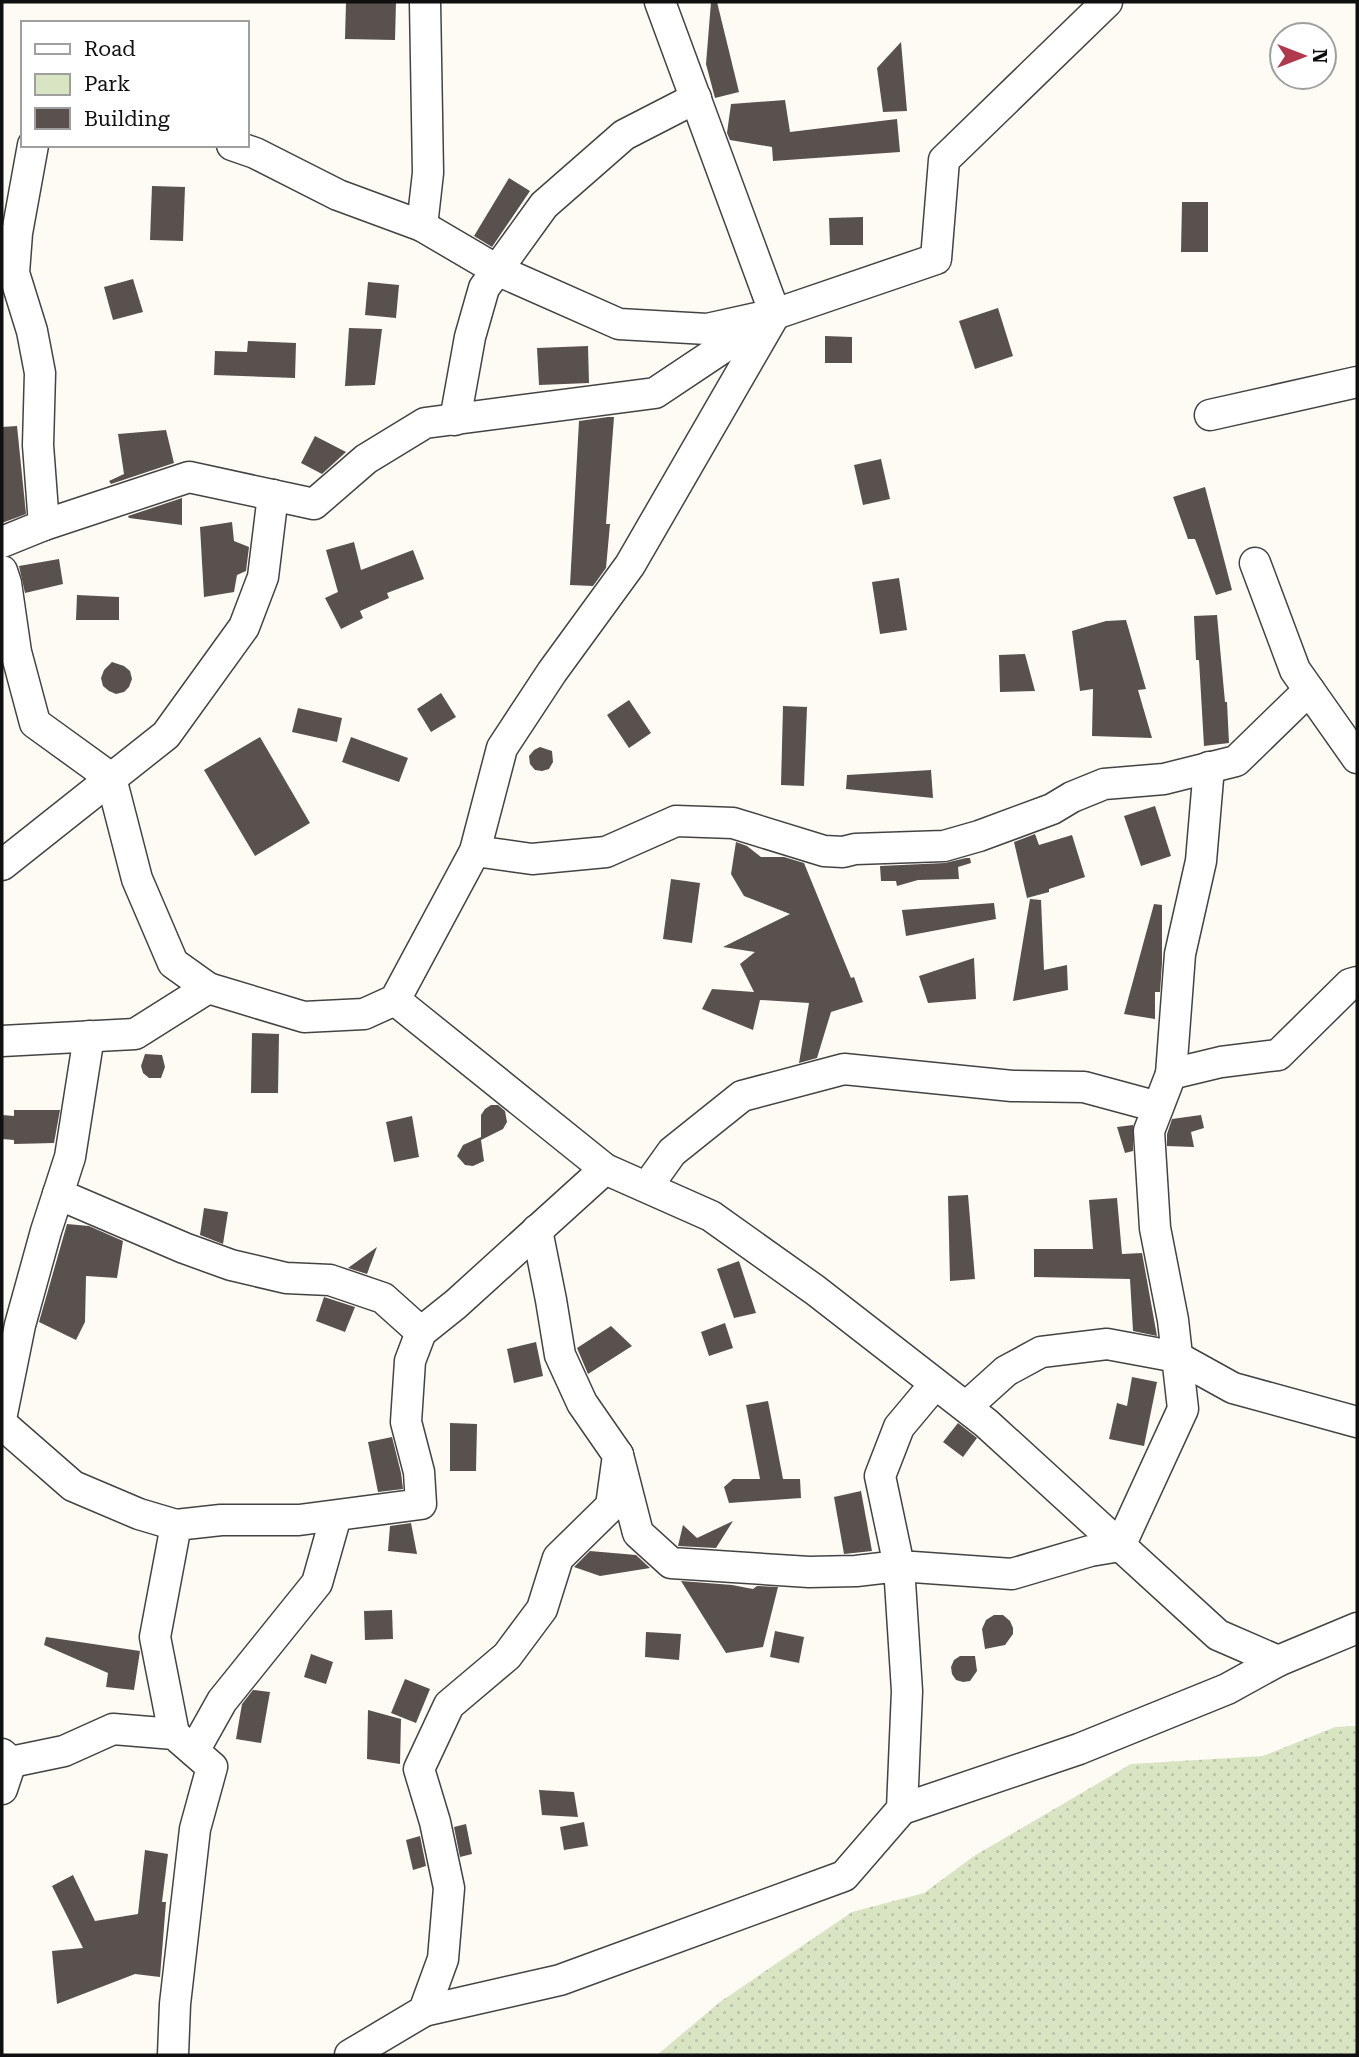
<svg xmlns="http://www.w3.org/2000/svg" width="1359" height="2057" font-family="'Roboto Serif',serif">
<style>
.green{fill:url(#green-dots)}
.building{fill:#58514e}
.lines{fill:none;stroke-linecap:round;stroke-linejoin:round}
.minor-casing{stroke:#434343;stroke-width:33}
.minor{stroke:#fff;stroke-width:30}
</style>
<defs>
<pattern id="green-dots" width="8" height="8" patternUnits="userSpaceOnUse" patternTransform="scale(1.75)"><rect width="8" height="8" fill="#d9e5c2"/><path d="M2 2h.1M6 6h.1" fill="none" stroke="#b9c3a6" stroke-width="1.8" stroke-linecap="round"/></pattern>
</defs>
<rect width="100%" height="100%" fill="#fefbf5"/>
<polygon class="green" points="1357,1726 1357,2055 657,2055 720,2002 852,1912 924,1893 974,1856 1131,1764 1263,1756 1335,1727"/>
<g class="building">
<polygon points="346,2 396,2 395,40 345,39"/>
<polygon points="711,2 717,2 739,92 715,98 706,64"/>
<polygon points="901,42 907,111 883,112 877,68"/>
<polygon points="785,100 790,132 897,119 900,152 773,161 772,147 730,140 727,133 731,104"/>
<polygon points="509,178 530,191 492,247 474,236"/>
<polygon points="152,186 185,187 183,241 150,240"/>
<polygon points="1182,202 1208,202 1208,252 1181,252"/>
<polygon points="863,217 863,245 830,245 829,218"/>
<polygon points="133,279 143,312 113,320 104,287"/>
<polygon points="368,282 399,285 396,318 365,315"/>
<polygon points="998,308 1013,356 975,369 959,321"/>
<polygon points="349,328 382,329 375,385 345,386"/>
<polygon points="825,336 852,337 852,363 825,363"/>
<polygon points="248,341 296,343 295,378 214,375 215,351 247,352"/>
<polygon points="588,346 589,383 539,385 537,348"/>
<polygon points="608,417 614,417 606,524 610,524 606,568 593,586 570,585 579,421"/>
<polygon points="17,426 26,514 2,523 2,427"/>
<polygon points="166,430 174,463 111,484 109,481 124,474 118,434"/>
<polygon points="315,436 346,452 322,474 301,463"/>
<polygon points="881,459 890,499 863,505 854,465"/>
<polygon points="1205,487 1232,590 1216,595 1195,539 1188,539 1173,497"/>
<polygon points="182,498 182,525 129,518 128,516"/>
<polygon points="232,522 234,541 249,547 246,571 237,575 234,592 204,597 200,527"/>
<polygon points="354,542 361,570 413,550 424,579 387,593 389,598 360,611 363,618 341,629 325,598 338,592 326,550"/>
<polygon points="59,559 63,584 25,593 19,566"/>
<polygon points="899,578 907,630 880,634 872,582"/>
<polygon points="77,595 119,597 119,620 76,620"/>
<polygon points="1217,615 1225,702 1227,702 1229,743 1204,746 1199,660 1196,660 1194,616"/>
<polygon points="1126,620 1146,689 1138,690 1152,738 1092,736 1093,689 1080,691 1072,631 1106,621"/>
<polygon points="1025,654 1035,691 1000,692 999,655"/>
<polygon points="112,662 124,666 130,671 132,679 129,687 124,692 116,694 109,691 103,686 101,678 104,670"/>
<polygon points="441,693 456,717 431,732 417,709"/>
<polygon points="629,700 651,733 629,748 607,715"/>
<polygon points="783,706 807,707 804,786 781,785"/>
<polygon points="298,708 342,718 337,742 292,732"/>
<polygon points="260,737 310,823 255,856 204,770"/>
<polygon points="351,737 408,758 399,782 342,762"/>
<polygon points="540,747 552,751 553,762 549,769 542,771 535,770 530,764 529,756 534,750"/>
<polygon points="931,770 933,798 846,789 847,775"/>
<polygon points="1155,806 1171,856 1141,866 1124,816"/>
<polygon points="1035,834 1039,845 1072,835 1085,877 1049,889 1049,892 1027,898 1014,842"/>
<polygon points="736,842 747,846 761,857 784,857 804,863 851,978 854,977 863,1002 831,1012 817,1058 799,1063 809,1003 760,1000 753,1030 702,1009 712,989 754,992 740,964 755,952 723,947 790,914 744,896 731,874"/>
<polygon points="966,858 970,858 971,863 958,867 959,879 918,880 897,886 896,881 881,881 880,866 945,863"/>
<polygon points="671,879 700,883 692,943 663,939"/>
<polygon points="1030,899 1041,900 1044,970 1067,965 1068,990 1013,1001"/>
<polygon points="994,903 996,919 906,936 902,910"/>
<polygon points="1154,904 1162,905 1162,963 1160,992 1155,992 1155,1019 1124,1014"/>
<polygon points="974,958 976,999 928,1003 919,976"/>
<polygon points="252,1033 279,1034 278,1093 251,1093"/>
<polygon points="145,1054 162,1055 165,1067 161,1078 149,1078 143,1073 141,1066"/>
<polygon points="491,1105 498,1105 505,1111 507,1122 503,1129 481,1140 484,1161 473,1166 465,1165 457,1156 463,1145 481,1137 481,1115 485,1109"/>
<polygon points="14,1110 60,1110 54,1143 14,1144 14,1140 2,1139 2,1115 14,1116"/>
<polygon points="1201,1115 1204,1128 1191,1132 1194,1147 1167,1146 1167,1134 1172,1119"/>
<polygon points="412,1116 419,1157 394,1162 386,1122"/>
<polygon points="1133,1125 1133,1151 1125,1153 1117,1127"/>
<polygon points="968,1195 975,1279 950,1281 948,1196"/>
<polygon points="1117,1198 1122,1254 1142,1253 1157,1336 1133,1331 1130,1279 1034,1277 1034,1249 1093,1249 1089,1200"/>
<polygon points="204,1208 228,1212 223,1244 200,1235"/>
<polygon points="67,1224 89,1226 123,1241 117,1278 86,1276 85,1322 76,1340 39,1322"/>
<polygon points="377,1247 367,1274 348,1268"/>
<polygon points="739,1261 756,1313 734,1318 717,1269"/>
<polygon points="324,1297 355,1307 345,1332 316,1321"/>
<polygon points="725,1323 733,1348 709,1356 701,1332"/>
<polygon points="611,1326 632,1346 588,1374 577,1348"/>
<polygon points="536,1342 543,1376 514,1383 507,1349"/>
<polygon points="1132,1377 1157,1382 1144,1446 1109,1439 1117,1403 1127,1406"/>
<polygon points="768,1401 783,1479 800,1479 801,1498 729,1503 724,1487 733,1479 760,1479 746,1405"/>
<polygon points="450,1423 477,1424 476,1471 450,1471"/>
<polygon points="958,1423 977,1438 963,1457 943,1442"/>
<polygon points="392,1437 401,1473 403,1489 378,1492 368,1442"/>
<polygon points="861,1491 872,1551 844,1554 834,1497"/>
<polygon points="733,1521 716,1548 678,1546 683,1525 697,1538"/>
<polygon points="411,1523 417,1554 388,1551 390,1526"/>
<polygon points="590,1551 636,1555 650,1568 600,1576 574,1567"/>
<polygon points="681,1581 732,1585 753,1589 757,1586 778,1587 763,1647 726,1653"/>
<polygon points="392,1610 393,1639 365,1640 364,1611"/>
<polygon points="994,1615 1003,1615 1010,1621 1013,1628 1013,1634 1005,1645 985,1649 982,1629 986,1620"/>
<polygon points="775,1631 804,1637 799,1663 770,1657"/>
<polygon points="646,1632 681,1634 679,1660 645,1657"/>
<polygon points="46,1637 140,1651 134,1690 106,1687 108,1673 44,1645"/>
<polygon points="311,1654 333,1662 326,1684 304,1677"/>
<polygon points="960,1656 975,1656 977,1671 970,1681 963,1682 956,1680 952,1674 951,1667 954,1660"/>
<polygon points="405,1679 430,1689 416,1723 391,1713"/>
<polygon points="253,1690 270,1692 261,1743 236,1739 242,1704"/>
<polygon points="368,1710 401,1719 400,1764 367,1759"/>
<polygon points="539,1790 574,1792 578,1817 542,1815"/>
<polygon points="584,1822 588,1846 564,1850 560,1827"/>
<polygon points="466,1824 472,1854 460,1857 454,1827"/>
<polygon points="420,1836 426,1866 413,1870 406,1840"/>
<polygon points="145,1850 168,1854 162,1902 166,1902 160,1977 135,1974 57,2004 52,1951 83,1948 52,1886 73,1875 95,1921 138,1914"/>
</g>
<g class="lines">
<defs>
<g id="minor">
<polyline points="660,2 775,314"/>
<polyline points="232,145 255,153 338,195 422,226 428,173 425,2"/>
<polyline points="422,226 497,270 619,324 707,329 775,314 936,259 944,160 1107,2"/>
<polyline points="1210,415 1357,382"/>
<polyline points="455,420 470,337 484,288 544,205 624,135 696,98"/>
<polyline points="44,525 189,477 314,504 366,459 425,423 655,393 760,323"/>
<polyline points="2,542 44,525 38,445 40,373 32,331 14,273 17,233 33,145"/>
<polyline points="1255,563 1295,670 1357,758"/>
<polyline points="2,571 6,583 16,652 35,723 111,778 137,879 173,963 208,988"/>
<polyline points="475,851 532,859 606,852 676,821 733,823 824,851 843,852 855,849 944,846 979,836 1052,809 1072,797 1104,784 1164,779 1236,761 1309,690"/>
<polyline points="2,865 166,735 244,627 263,577 273,495"/>
<polyline points="395,1000 605,1169 711,1216 815,1290 986,1423 1218,1635 1278,1661 1357,1628"/>
<polyline points="2,1041 135,1034 208,988 304,1017 364,1014 395,1000 475,851 502,748 552,672 630,565 775,314"/>
<polyline points="1171,1074 1180,954 1201,861 1209,767"/>
<polyline points="647,1187 672,1152 742,1096 844,1069 1012,1086 1084,1087 1158,1107"/>
<polyline points="58,1194 184,1248 231,1265 286,1278 330,1280 383,1298 421,1332"/>
<polyline points="935,1384 899,1427 880,1476 899,1566 1012,1574 1090,1551 1120,1546 1183,1409 1173,1320 1155,1228 1149,1131 1171,1074 1221,1062 1278,1055 1350,984 1357,982"/>
<polyline points="966,1407 1006,1371 1041,1352 1107,1344 1177,1357 1233,1388 1357,1422"/>
<polyline points="2,1414 20,1325 46,1231 70,1157 89,1036"/>
<polyline points="2,1424 73,1486 139,1514 176,1525"/>
<polyline points="174,1734 155,1637 176,1525 221,1520 299,1520 421,1504 419,1472 406,1422 410,1361 421,1332 456,1304 605,1169"/>
<polyline points="194,1751 222,1701 317,1583 336,1516"/>
<polyline points="2,1754 11,1762 2,1789"/>
<polyline points="11,1762 64,1751 113,1729 174,1734 212,1767 195,1829 175,2004 173,2055"/>
<polyline points="902,1809 1079,1749 1227,1689 1278,1661"/>
<polyline points="424,2011 560,1980 844,1876 902,1809 907,1691 899,1566 856,1571 809,1572 671,1563 638,1533 618,1455"/>
<polyline points="350,2055 424,2011 443,1959 449,1888 435,1822 419,1769 449,1705 507,1656 542,1609 558,1558 611,1506 618,1455 582,1403 560,1355 551,1300 537,1230"/>
</g>
</defs>
<use href="#minor" class="minor-casing"/>
<use href="#minor" class="minor"/>
</g>
<rect width="1359" height="2057" fill="none" stroke="#101010" stroke-width="7"/>
<rect x="21" y="21" width="228" height="126" fill="#ffffff" stroke="#9f9f9f" stroke-width="2"/>
<rect x="35" y="44" width="35" height="10" fill="#ffffff" stroke="#9f9f9f" stroke-width="2"/>
<text x="84" y="56" font-size="21" fill="#101010">Road</text>
<rect x="35" y="74" width="35" height="21" fill="#d9e5c2" stroke="#9f9f9f" stroke-width="2"/>
<text x="84" y="91" font-size="21" fill="#101010">Park</text>
<rect x="35" y="108" width="35" height="21" fill="#58514e" stroke="#9f9f9f" stroke-width="2"/>
<text x="84" y="126" font-size="21" fill="#101010">Building</text>
<g transform="translate(1303 56) rotate(90)"><circle r="33" fill="#ffffff" stroke="#9f9f9f" stroke-width="2"/>
<path d="M0-5L12 26L0 18L-12 26Z" fill="#b1384d"/>
<text y="-10" font-size="19" font-weight="bold" text-anchor="middle" fill="#101010">N</text>
</g>
</svg>
